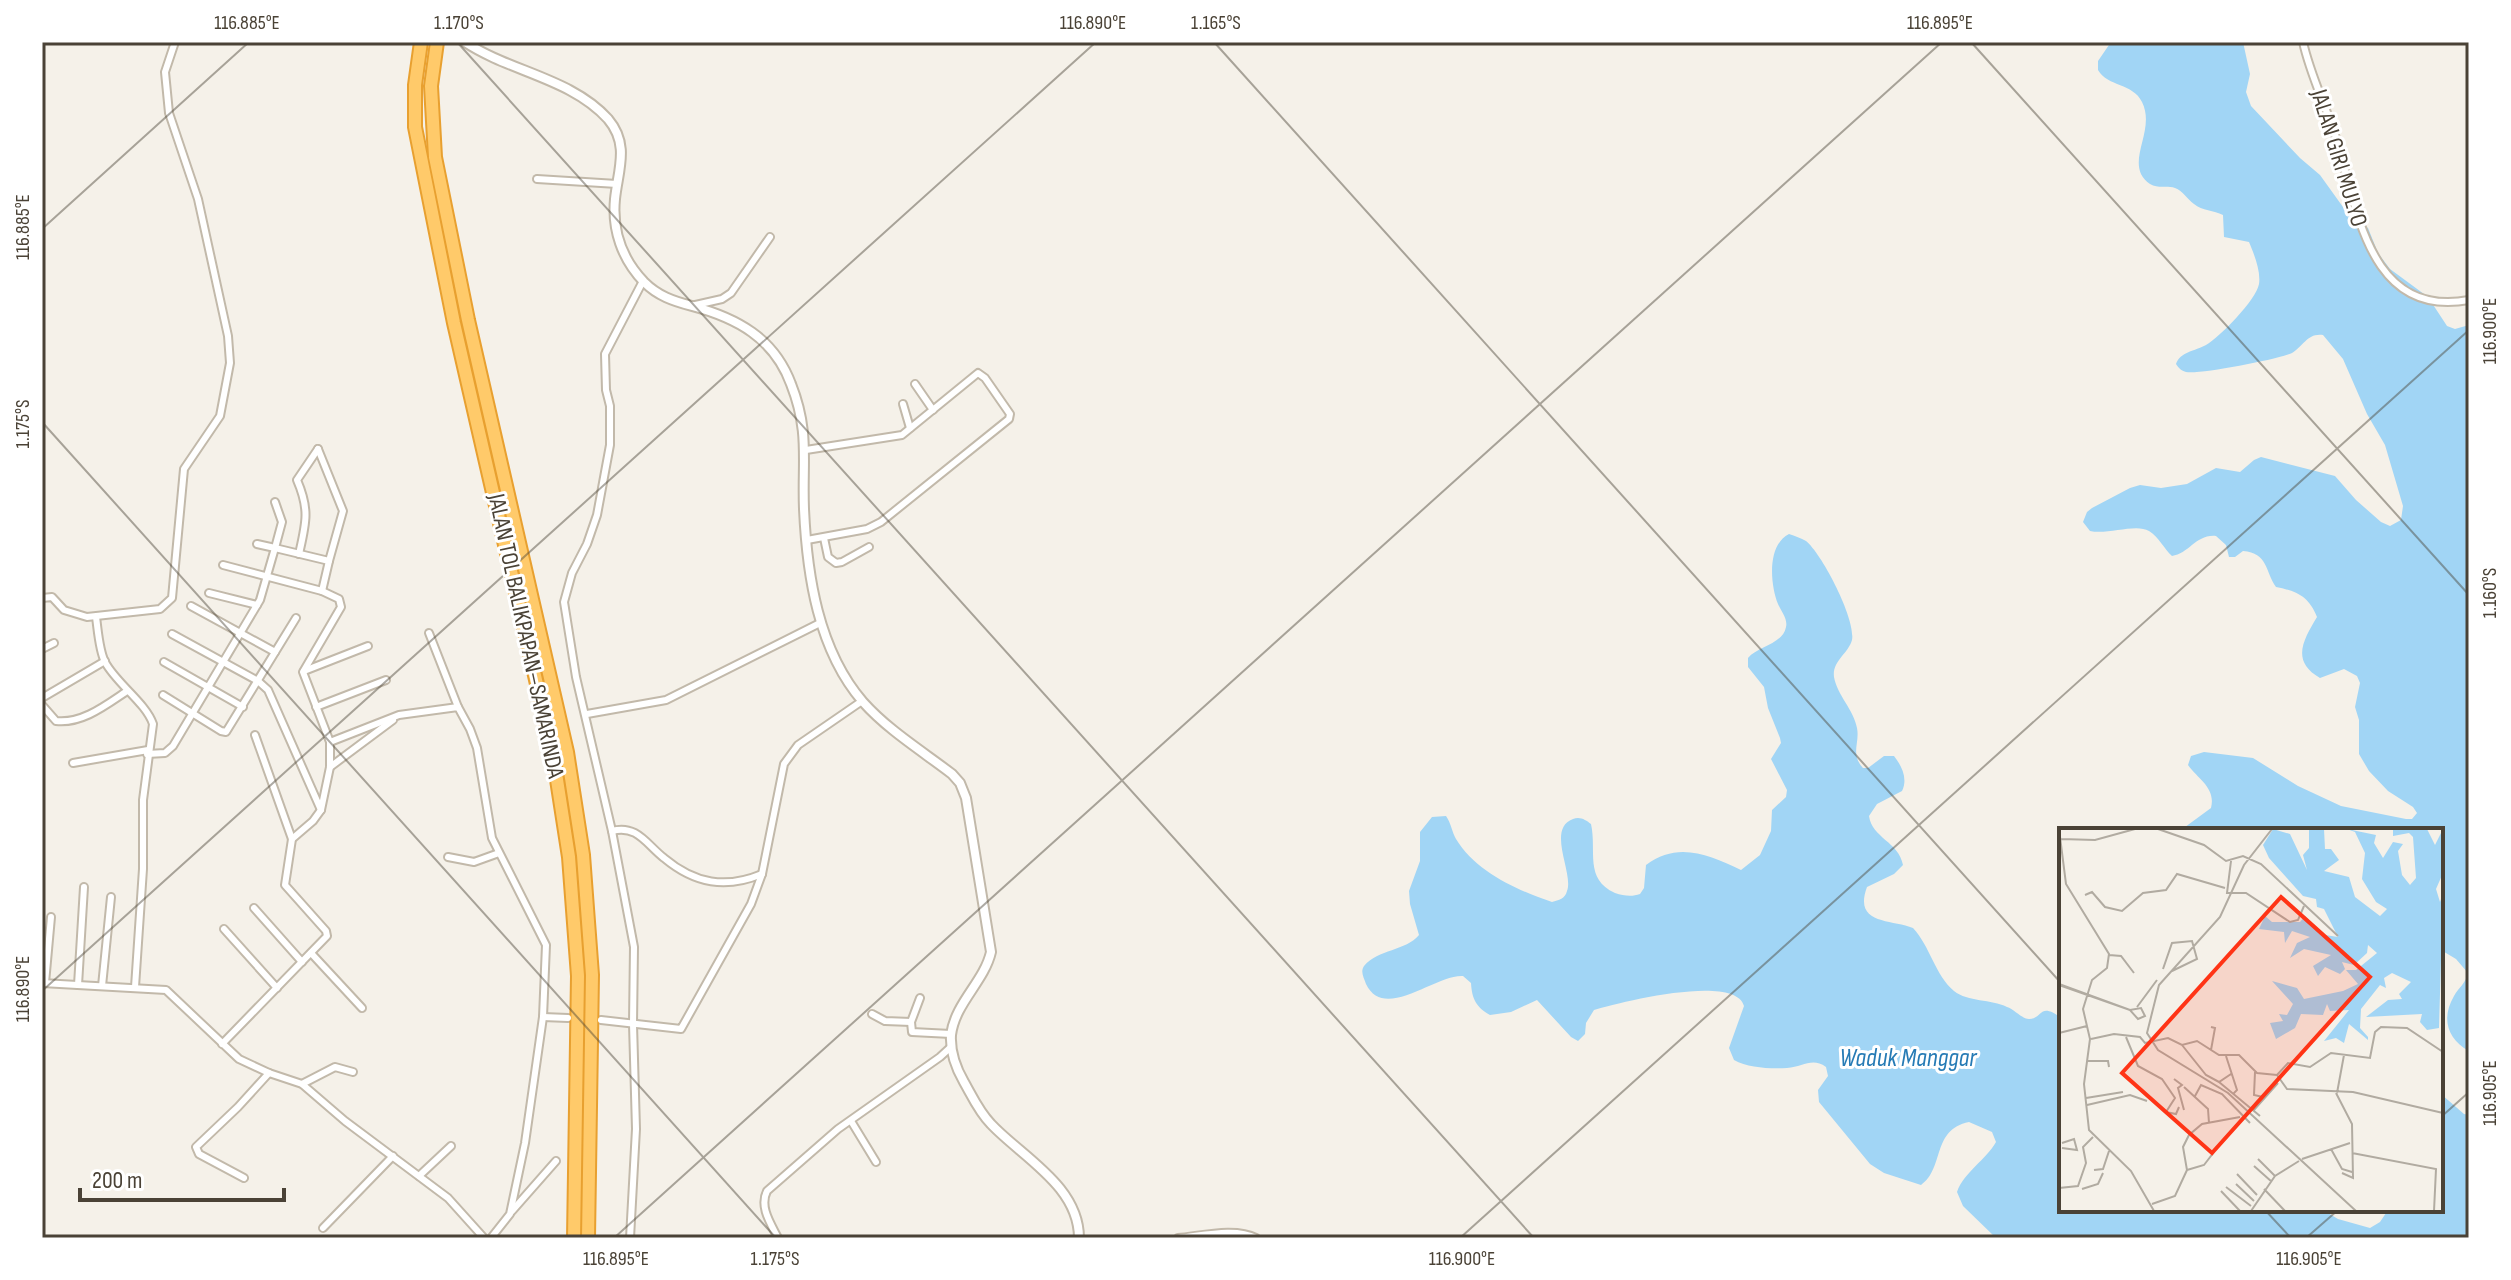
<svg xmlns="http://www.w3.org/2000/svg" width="2511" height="1280" font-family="'Sofia Sans Condensed',sans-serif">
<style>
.water{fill:#a1d5f5}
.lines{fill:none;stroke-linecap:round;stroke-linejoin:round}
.minor-casing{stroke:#c2b9aa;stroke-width:10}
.tertiary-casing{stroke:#c2b9aa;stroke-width:12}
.motorway-casing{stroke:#e8a030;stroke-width:16}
.minor{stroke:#fff;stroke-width:6}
.tertiary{stroke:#fff;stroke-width:8}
.motorway{stroke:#ffca6a;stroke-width:12}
.ticks{fill:none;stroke:#4a4236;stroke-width:2;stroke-opacity:0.45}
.labels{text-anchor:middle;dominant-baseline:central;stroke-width:6;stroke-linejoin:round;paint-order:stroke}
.street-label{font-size:24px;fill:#4a4236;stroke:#fff}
.water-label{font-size:26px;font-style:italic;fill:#267bb5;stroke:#fff}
.inset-road{fill:none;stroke:#b1aba1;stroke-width:2}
.view{fill:#ff3416;fill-opacity:0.15;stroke:#ff3416;stroke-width:4}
.inset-edge{fill:none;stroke:#4a4236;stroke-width:4}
.neatline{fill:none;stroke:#4a4236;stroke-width:3}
.ticks-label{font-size:20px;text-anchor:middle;fill:#4a4236}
</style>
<rect width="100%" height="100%" fill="#f5f1e9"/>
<g class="water">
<path d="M2111,42H2243L2250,74L2246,92L2251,106L2300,158L2320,175L2348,214L2368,228L2378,253L2390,269L2428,297L2447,326L2455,329L2469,325V1051C2447,1039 2441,1018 2454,996C2459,987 2466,983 2468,973L2456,959L2441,950V830H2181L2211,808C2216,788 2199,780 2188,765L2191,756L2204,752L2253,758L2298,786L2341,806L2406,819H2412L2417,813L2413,807L2388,791L2369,771L2359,754V720L2355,707L2360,683L2357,676L2344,669L2320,678C2290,661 2304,639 2317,617C2309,596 2296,591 2276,587C2265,571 2268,553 2243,551L2235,557H2229L2226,545L2216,536C2196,534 2189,554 2172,556C2164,549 2159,537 2149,531C2136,523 2108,535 2090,531L2083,522L2087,512L2092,508L2130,488L2140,485L2161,488L2187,484L2216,468L2240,472L2254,460L2261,457L2335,476L2356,500L2381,522L2390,526L2401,520L2403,506L2385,445L2367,414L2343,359L2323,335C2307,333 2304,346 2292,353C2280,359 2198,375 2186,372C2180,370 2179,368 2176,364C2180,352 2195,351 2206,345C2220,337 2256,300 2259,284C2261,271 2254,254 2249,242L2224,237L2223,215C2214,210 2202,211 2194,204C2187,199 2183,191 2175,188C2167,185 2158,189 2150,184C2122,164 2157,132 2142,102C2133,83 2108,87 2098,70V61Z"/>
<path d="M1789,534C1795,536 1801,538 1806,541C1822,554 1856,619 1852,640C1848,654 1832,661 1834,677C1837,695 1854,710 1857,728C1860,743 1850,754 1863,768H1868L1884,756H1894C1902,766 1908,779 1902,791L1877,804L1869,816C1872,838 1899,842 1903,865L1894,874L1867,887C1853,925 1891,919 1913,928C1930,946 1935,975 1954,991C1968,1002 1991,999 2007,1007C2014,1009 2022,1019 2029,1019C2043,1019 2039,1001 2061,1018V1210H2323L2338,1219L2370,1228L2380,1222L2388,1210H2441V1094L2464,1114L2469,1115V1238H1996L1963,1206L1957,1192C1964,1172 1986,1160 1996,1142L1992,1132L1969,1122C1931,1130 1945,1168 1921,1185L1884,1173L1870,1164L1819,1102L1818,1090L1828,1076L1826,1067C1812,1057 1803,1067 1787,1068C1771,1069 1748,1068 1734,1060L1729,1048L1744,1006C1735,973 1618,1003 1594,1010L1586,1023L1585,1034L1578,1041L1571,1037L1537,1000L1511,1012L1490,1015C1476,1007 1472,999 1471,983L1463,976C1436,974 1384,1022 1366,984C1364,978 1360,972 1364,966C1378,949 1406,951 1419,935L1410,904L1409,891L1420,861V832L1432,817L1446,816C1451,823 1452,832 1456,839C1476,872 1517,890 1552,902C1559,900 1565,899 1567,891C1574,873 1546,829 1573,819C1580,816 1586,820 1591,824C1597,851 1584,879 1615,893C1624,896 1632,897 1640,894L1644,888L1646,865C1678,841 1709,855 1741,870L1760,855L1771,831L1772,810L1786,797L1787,790L1771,759L1781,743L1780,738L1768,708L1764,687L1748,667V658C1758,646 1783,644 1786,627C1788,619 1781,611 1778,604C1770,584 1767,545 1789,534Z"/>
</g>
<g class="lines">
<defs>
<g id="minor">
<path d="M2303,42C2310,74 2325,104 2335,135C2357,205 2367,319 2469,300"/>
<polyline points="537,179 617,184"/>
<path d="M643,281L605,354L606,390L610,406V445L597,515L587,544L572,573L564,602L576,677L612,831C637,824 647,845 664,858C695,884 726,889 762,874"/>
<polyline points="691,306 722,299 731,293 770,237"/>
<polyline points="915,384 933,410"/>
<polyline points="903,404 910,428"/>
<polyline points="806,450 902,435 978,373 985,378 1010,414 1009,419 881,522 867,529 807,540"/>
<polyline points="824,538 828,557 836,563 842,562 869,547"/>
<polyline points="257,544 275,548 282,522 275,502"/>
<path d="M299,554C306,523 310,510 297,480L318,449"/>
<polyline points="223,565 322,591 329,561"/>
<polyline points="209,593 257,605"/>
<polyline points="42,598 52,597 64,610 87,617 160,609 172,598 184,469 220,416 230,363 228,336 198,199 169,113 165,72 175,42"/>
<polyline points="191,606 275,652"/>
<path d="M96,617C98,631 99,650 105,662C116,683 146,703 153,724L143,800V869L135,987"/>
<polyline points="429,633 458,707"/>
<polyline points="172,634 258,681 268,690 321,810"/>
<polyline points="42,649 54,643"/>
<polyline points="164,662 243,707"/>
<polyline points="304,671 368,646"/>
<polyline points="163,695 221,731 226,732 296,618"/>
<polyline points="42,698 105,661"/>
<path d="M42,705L56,721C82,724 106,705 127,691"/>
<polyline points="316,707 386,680"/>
<polyline points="587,714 666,700 820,623"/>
<polyline points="255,735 292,839"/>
<polyline points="330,742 399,715 458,707 470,729 477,748 492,838 546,945 543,1017 525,1143 510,1214 491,1238"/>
<polyline points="147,754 165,753 173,746 260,600 275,548 329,561 343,511 318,449"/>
<polyline points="73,763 148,750"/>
<polyline points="330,767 393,720"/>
<polyline points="612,831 634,947 633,1024 636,1129 630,1238"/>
<polyline points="448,857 474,862 499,853"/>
<polyline points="254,908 302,962"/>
<polyline points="224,929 277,988"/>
<polyline points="311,953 362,1008"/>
<polyline points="42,983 166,990 239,1059 269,1073 302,1084 345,1121 448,1198 484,1238"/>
<polyline points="45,983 51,917"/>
<polyline points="78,985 84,887"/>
<polyline points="102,986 111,897"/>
<polyline points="920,998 911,1022 912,1032 951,1034"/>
<polyline points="872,1014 885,1021 911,1022"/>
<polyline points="543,1017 568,1018"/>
<polyline points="601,1020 681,1029 751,904 762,874 784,764 798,745 862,701"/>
<polyline points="222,1044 327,936 326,931 285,885 292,839 313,821 321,810 330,767 330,742 303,672 341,607 339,599 322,591"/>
<polyline points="302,1084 335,1067 353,1072"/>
<polyline points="851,1121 876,1162"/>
<polyline points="419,1176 451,1146"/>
<polyline points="244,1178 199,1154 196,1147 238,1107 269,1073"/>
<polyline points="512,1211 556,1161"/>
<polyline points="323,1228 393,1156"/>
<path d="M778,1238C771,1224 759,1207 767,1191L838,1129L940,1057L952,1046"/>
<path d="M1178,1238C1201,1236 1235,1227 1256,1238"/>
</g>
<path id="tertiary" d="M465,42C510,72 571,78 608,119C630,145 618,170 615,199C612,230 622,259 644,282C658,296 673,301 692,306C737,318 774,338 791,384C810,432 802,461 804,509C807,575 818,650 863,702C888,730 922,751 952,774L960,783L966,798L991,952C984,982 955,1003 951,1035C950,1052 956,1068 964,1082C972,1096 979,1112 991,1124C1022,1157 1079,1186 1079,1238"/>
<g id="motorway">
<polyline points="421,42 415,85 415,127 454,323 553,754 569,857 578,976 574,1238"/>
<polyline points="437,42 431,86 435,157 468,320 567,752 583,855 592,975 588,1238"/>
</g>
</defs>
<use href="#minor" class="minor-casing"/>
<use href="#tertiary" class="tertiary-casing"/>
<use href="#motorway" class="motorway-casing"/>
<use href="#minor" class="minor"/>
<use href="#tertiary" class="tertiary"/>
<use href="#motorway" class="motorway"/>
</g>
<path class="ticks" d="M457,42L1534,1238M1214,42L2061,983M1971,42L2469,595M42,229L249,42M42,422L776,1238M42,991L1096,42M2441,1117L2469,1092M2265,1210L2291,1238M614,1238L1942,42M1460,1238L2469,330M2306,1238L2338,1210"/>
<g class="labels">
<g class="street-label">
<text transform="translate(2339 158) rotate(73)">JALAN GIRI MULYO</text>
<text transform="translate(526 636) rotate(78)">JALAN TOL BALIKPAPAN–SAMARINDA</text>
</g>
<g class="water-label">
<text x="1908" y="1058">Waduk Manggar</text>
</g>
</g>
<g transform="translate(2059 828)">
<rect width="384" height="384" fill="#f5f1e9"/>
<path d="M214,1L231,6L248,42L244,27L250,20V1H265L266,21H272L280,32L265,43L290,49L296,69L321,88L328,81L317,74L303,51L306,25L296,4L288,1L317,7L315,15L324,30L334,14L344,16L339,23L343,47L351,57L357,50L354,9L350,5L334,8V1H368L376,17L384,1V45L377,61L381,74L384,65L380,200L368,202L361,194L363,186L307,189L329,172L343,171L340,166L352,154L333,145L325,150L327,160L321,157L302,181L301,200L309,209V212L290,196L285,215L277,210L265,213L290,182L271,183L268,176L264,187L242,186L236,200L217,211L211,195L224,193L220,186L228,187L234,176L213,153L238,160L245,171L284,163L299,156L287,142H297L318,125L309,117L308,125L295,137L283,134L286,141L281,146L266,139L259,148L254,138L272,127L245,121L231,130L238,115L251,109L233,103L226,115L225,104L200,101L206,88L213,94H241L246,88L266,107L279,109L265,81L258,79L257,71L244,68L210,30L204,17Z" fill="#a1d5f5"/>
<path class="inset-road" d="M0,1L7,56L50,126L48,140L33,152L24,181L31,211L25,256L30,302L72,343L95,383M99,1L145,17L167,33L184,28L202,36L279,108M213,1L185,37L161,89L100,157L88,205L99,222L169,265L297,383M2,11L36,12L76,1M172,33L168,65H187L231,94L239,92L245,78M26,67L33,64L46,79L63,83L84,65L107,62L118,46L166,60M50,127L62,128L75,145M104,141L113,115L133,113L138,131L113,143M0,156L71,182L82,180L86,188L79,191L71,182L0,157M78,179L98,152M152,199L156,200L152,222M0,205L28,198M67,209L79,238L103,251L116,270L107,284L117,286L120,279M32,211L55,206L81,209L86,215L109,210L123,217L138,213L160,227H180L198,245L218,247M123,217L147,247L160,254L172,246M167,228L178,262L174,266M29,233H49L50,239M196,244L195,267L204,269M218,247L229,235L251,239L272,225L311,230L316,204L322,199L348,200L384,224M218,247L228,261L294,264L384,285M115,251L123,257L119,260L125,282M160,254L201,288M125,259L149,281L150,295M277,265L293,296L294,350L283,345M278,265L285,227M136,268L142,257L163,266L191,295M27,270L64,264M28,277L71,267L88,273M194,283L219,255M3,315L15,311L18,322L3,320M272,321L283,341L293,344M293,325L377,341L375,383M199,331L216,348M243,331L291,315M195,338L213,354M35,342L44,341L50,323M128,342L145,337L155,324M178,346L198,367M177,356L195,373M167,359L192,378M0,360L19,358L27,335L24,319L34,309M23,361L39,356L44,345M205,361L226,383M162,363L181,383M93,376L116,368L128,342L124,319L130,307L143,296L181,289M192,383L216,348L240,333"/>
<path class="view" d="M222,69L311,149L153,325L63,245Z"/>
<rect width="384" height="384" class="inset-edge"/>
</g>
<rect width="2511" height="1280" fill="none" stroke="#ffffff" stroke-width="88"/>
<path d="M80 1188v12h204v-12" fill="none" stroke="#4a4236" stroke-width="4"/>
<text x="92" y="1188" font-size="24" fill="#4a4236" stroke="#ffffff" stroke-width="6" paint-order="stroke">200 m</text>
<rect x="44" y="44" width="2423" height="1192" class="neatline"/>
<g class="ticks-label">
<text x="247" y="29">116.885°E</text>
<text x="459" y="29">1.170°S</text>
<text x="1093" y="29">116.890°E</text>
<text x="1216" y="29">1.165°S</text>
<text x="1940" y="29">116.895°E</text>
<text transform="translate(22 227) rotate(-90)" y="7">116.885°E</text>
<text transform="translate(2489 331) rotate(-90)" y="7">116.900°E</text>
<text transform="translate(22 424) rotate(-90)" y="7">1.175°S</text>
<text transform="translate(2489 593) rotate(-90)" y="7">1.160°S</text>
<text transform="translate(22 989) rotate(-90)" y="7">116.890°E</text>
<text transform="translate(2489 1093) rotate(-90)" y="7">116.905°E</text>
<text x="616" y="1265">116.895°E</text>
<text x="775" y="1265">1.175°S</text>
<text x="1462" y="1265">116.900°E</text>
<text x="2309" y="1265">116.905°E</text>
</g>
</svg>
